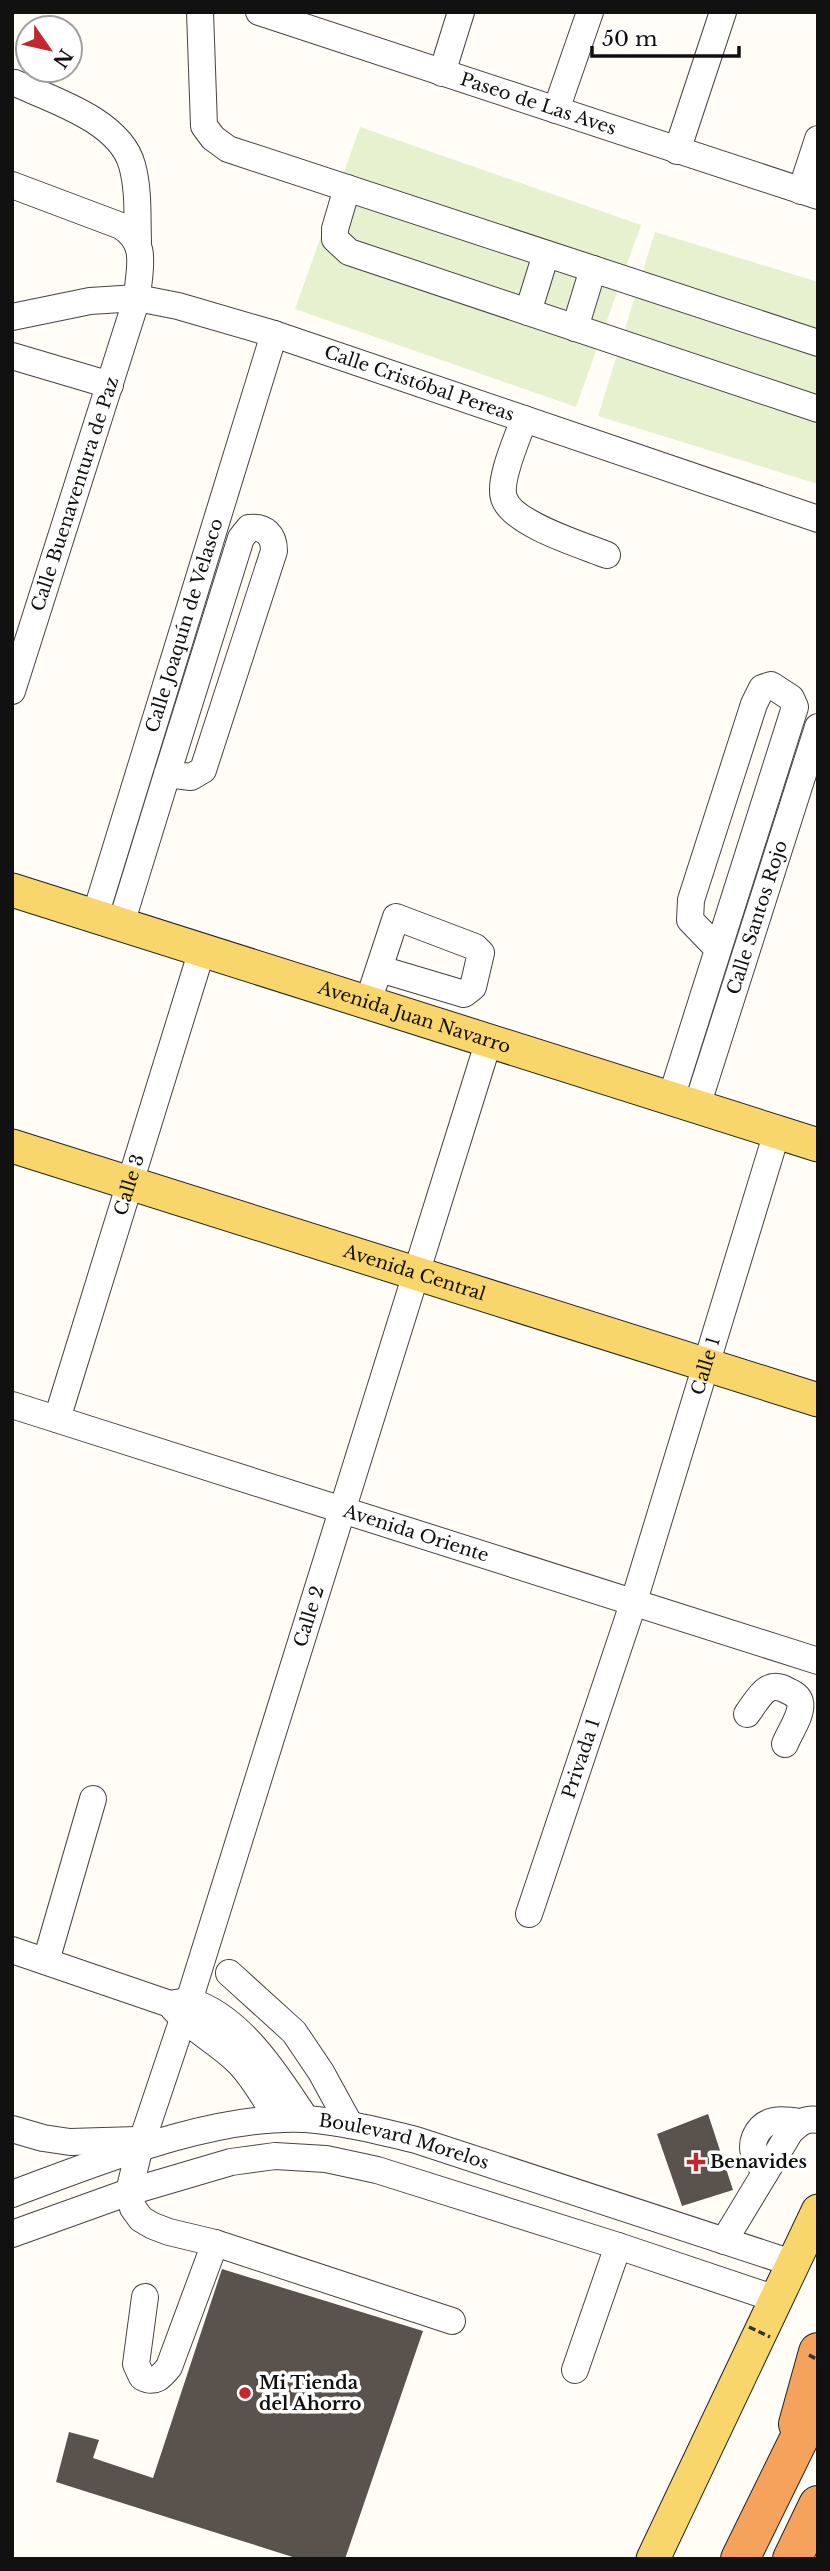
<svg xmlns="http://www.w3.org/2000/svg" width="830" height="2571" font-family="'Libre Baskerville',serif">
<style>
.pitch{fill:#e6f2cf}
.building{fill:#5a524d}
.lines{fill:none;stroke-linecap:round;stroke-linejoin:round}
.minor-casing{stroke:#444;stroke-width:28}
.major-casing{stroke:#222;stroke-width:35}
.highway-casing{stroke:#222;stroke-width:40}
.minor{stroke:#fff;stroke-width:26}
.major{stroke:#f9d66b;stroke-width:33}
.highway{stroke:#f5a25d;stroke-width:38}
.path-bridge{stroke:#333;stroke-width:3.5;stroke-dasharray:7 3.5;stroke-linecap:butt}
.poi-dot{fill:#c4262e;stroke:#fff;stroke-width:2.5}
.labels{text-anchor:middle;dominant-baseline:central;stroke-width:7;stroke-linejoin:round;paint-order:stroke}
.street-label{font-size:18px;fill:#111;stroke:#fff}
.poi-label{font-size:18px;font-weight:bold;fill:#111;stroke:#fff;text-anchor:start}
</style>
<rect width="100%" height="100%" fill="#fffdf5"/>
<g class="pitch">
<polygon points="360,127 641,225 576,407 295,309"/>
<polygon points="655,232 818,282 818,484 598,416"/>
</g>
<g class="building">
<polygon points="708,2114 733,2190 682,2206 657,2134"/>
<polygon points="222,2269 423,2331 345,2559 299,2559 56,2482 69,2432 99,2440 93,2458 153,2478"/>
</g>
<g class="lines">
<defs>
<g id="minor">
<polyline points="200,12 204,126 213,138 228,149 818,343"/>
<path id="s1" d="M259,12L818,196"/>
<polyline points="442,73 461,12"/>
<path d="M15,83C53,100 120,121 132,165C139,190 137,216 138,241"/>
<polyline points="556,110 590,12"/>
<polyline points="677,151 723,12"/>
<path d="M12,185L121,226C149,244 139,268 137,298L12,691"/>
<polyline points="347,188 335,229 335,239 349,252 818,409"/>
<polyline points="801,191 818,139"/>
<polyline points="528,312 546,254"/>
<path id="s2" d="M12,317L90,301L137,298L178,306L274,334L818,519"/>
<polyline points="575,328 593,269"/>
<polyline points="12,356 110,385"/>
<path d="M524,419C518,437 498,480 504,498C512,524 582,545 607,555"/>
<path id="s3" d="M95,916L274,334"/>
<path d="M121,924C160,795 201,667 241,538L249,528C265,526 274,535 274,551L203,770L191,777L167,774"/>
<polyline points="368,1002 396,917 475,947 481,953 473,987 464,994 380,969"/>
<polyline points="671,1098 795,707 791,698 771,685 762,688 754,704 691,900 690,920 718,949"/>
<path id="s4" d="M697,1106L818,727"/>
<path id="s5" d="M12,1405L818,1661"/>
<path id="s6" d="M57,1419L202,950"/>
<path d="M747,1714C759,1698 767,1678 788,1691C793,1693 799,1697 800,1702C803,1714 789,1733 785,1744"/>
<path id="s7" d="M529,1914L634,1601L777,1132"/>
<path d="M12,1950L170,2004C177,2003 185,2000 192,2002C242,2018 279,2078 306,2119"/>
<polyline points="46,1961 93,1799"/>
<polyline points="229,1973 294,2032 321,2072 350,2125"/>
<path d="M173,2008C192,2029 217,2042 237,2061C254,2077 265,2100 278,2119"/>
<polyline points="12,2129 43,2138 70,2142 137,2140"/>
<path d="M765,2173C762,2167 757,2160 754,2153C752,2147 753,2142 755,2137C764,2117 782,2119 799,2122"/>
<path id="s8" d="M12,2194C99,2162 213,2114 306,2119C343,2122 380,2131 416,2140L792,2263"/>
<polyline points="12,2234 129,2192 231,2162 275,2156 326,2159 377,2170 618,2246 776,2299"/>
<path d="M724,2241L790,2132C799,2123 805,2118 818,2120"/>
<path d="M145,2297L136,2364L142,2377C155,2384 161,2377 169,2367L215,2243"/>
<path id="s9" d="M452,2321L215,2243L169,2232L153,2226L141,2219L133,2208L129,2192L139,2150L189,2001L489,1040"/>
<polyline points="575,2370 618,2246"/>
</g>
<g id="major">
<path id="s10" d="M12,890L818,1145"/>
<path id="s11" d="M12,1146L818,1400"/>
<polyline points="653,2559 818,2211"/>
</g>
<g id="highway">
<polyline points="798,2424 818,2352"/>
<polyline points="740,2559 818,2400"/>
<polyline points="792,2559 818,2505"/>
</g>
</defs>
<use href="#minor" class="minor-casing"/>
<use href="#major" class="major-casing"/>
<use href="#highway" class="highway-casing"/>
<use href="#minor" class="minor"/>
<use href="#major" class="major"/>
<use href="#highway" class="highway"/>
<g class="path-bridge">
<polyline points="749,2327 770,2337"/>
<polyline points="809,2355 818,2360"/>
</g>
</g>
<g class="poi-dot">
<path d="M692.5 2151.5h7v7h7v7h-7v7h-7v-7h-7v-7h7z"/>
<circle cx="245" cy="2393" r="7"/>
</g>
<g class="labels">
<g class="street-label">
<text stroke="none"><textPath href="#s1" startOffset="294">Paseo de Las Aves</textPath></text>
<text stroke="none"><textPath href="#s2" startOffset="422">Calle Cristóbal Pereas</textPath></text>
<text transform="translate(75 494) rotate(-72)">Calle Buenaventura de Paz</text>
<text stroke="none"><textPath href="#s3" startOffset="304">Calle Joaquín de Velasco</textPath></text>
<text stroke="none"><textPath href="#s4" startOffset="198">Calle Santos Rojo</textPath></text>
<text stroke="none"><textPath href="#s10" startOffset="422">Avenida Juan Navarro</textPath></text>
<text stroke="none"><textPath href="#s6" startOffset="245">Calle 3</textPath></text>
<text stroke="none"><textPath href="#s11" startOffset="422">Avenida Central</textPath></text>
<text stroke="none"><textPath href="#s7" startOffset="576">Calle 1</textPath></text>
<text stroke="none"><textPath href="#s5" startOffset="424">Avenida Oriente</textPath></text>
<text stroke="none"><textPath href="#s9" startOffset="961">Calle 2</textPath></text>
<text stroke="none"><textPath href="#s7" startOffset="164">Privada 1</textPath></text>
<text stroke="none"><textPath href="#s8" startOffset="406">Boulevard Morelos</textPath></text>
</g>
<g class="poi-label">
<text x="710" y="2162">Benavides</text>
<text x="259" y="2383">Mi Tienda<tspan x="259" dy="21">del Ahorro</tspan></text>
</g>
</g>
<rect width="830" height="2571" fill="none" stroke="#111111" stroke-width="28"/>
<g transform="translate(49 49) rotate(124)"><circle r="33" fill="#ffffff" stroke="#a0a0a0" stroke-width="2"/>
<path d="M0-5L12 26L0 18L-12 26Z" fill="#c4262e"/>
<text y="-10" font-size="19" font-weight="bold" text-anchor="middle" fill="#111111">N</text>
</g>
<path d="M592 46v10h147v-10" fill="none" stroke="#111111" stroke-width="3.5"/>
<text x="602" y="46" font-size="21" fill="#111111" stroke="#ffffff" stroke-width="5" paint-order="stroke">50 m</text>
</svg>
